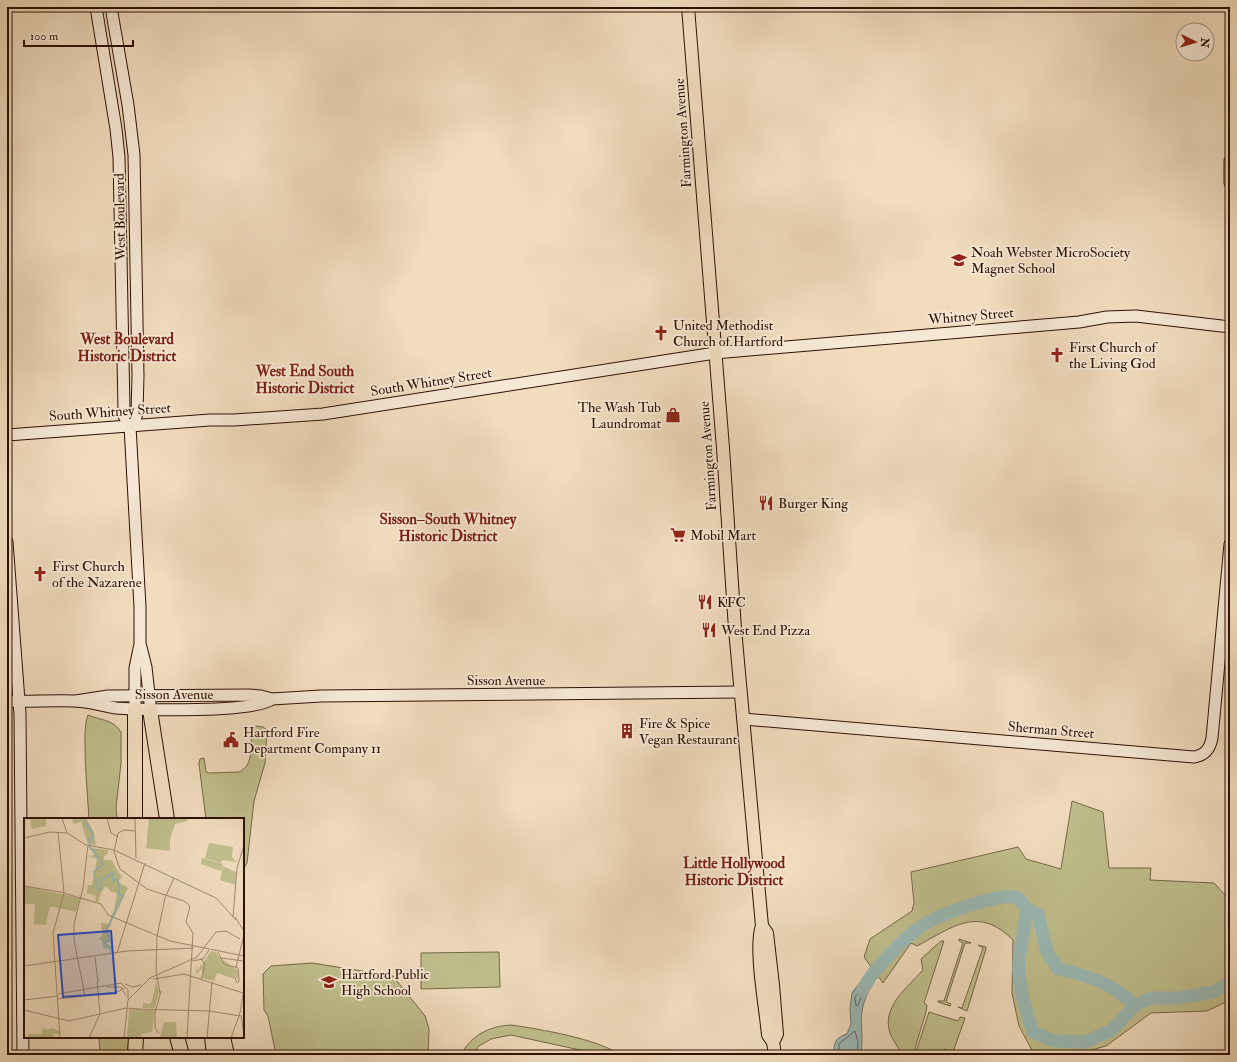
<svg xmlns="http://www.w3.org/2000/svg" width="1237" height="1062" font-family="'IM FELL Double Pica',serif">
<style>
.green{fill:#c0bf8d;stroke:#766748}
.water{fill:#9bbab6;stroke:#6f766e}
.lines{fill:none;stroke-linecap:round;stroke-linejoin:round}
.shore{stroke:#64645c;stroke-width:1}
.river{stroke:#9bbab6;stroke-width:13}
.secondary-casing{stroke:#2d0f03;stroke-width:13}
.primary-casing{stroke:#2d0f03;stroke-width:14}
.highway-casing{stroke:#2d0f03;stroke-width:16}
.secondary{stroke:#f6e8d5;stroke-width:11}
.primary{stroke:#f1dcbe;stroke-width:12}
.highway{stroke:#f1dcbe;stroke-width:14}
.labels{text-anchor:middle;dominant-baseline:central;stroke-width:3.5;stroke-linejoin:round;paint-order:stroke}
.street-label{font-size:14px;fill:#2d0f03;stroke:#f6e8d5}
.poi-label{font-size:14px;fill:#2d0f03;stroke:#f6e8d5;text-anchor:start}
.neighbourhood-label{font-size:15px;font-weight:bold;fill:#7a1f14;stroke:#f6e8d5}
.inset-river{fill:none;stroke:#9bbab6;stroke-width:2}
.inset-road{fill:none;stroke:#a38a73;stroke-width:1}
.view{fill:#1d4ed8;fill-opacity:0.15;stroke:#1d4ed8;stroke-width:2}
.inset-edge{fill:none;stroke:#2d0f03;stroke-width:2}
</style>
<rect width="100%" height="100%" fill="#f1dcbe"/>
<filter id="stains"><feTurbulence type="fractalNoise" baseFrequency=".005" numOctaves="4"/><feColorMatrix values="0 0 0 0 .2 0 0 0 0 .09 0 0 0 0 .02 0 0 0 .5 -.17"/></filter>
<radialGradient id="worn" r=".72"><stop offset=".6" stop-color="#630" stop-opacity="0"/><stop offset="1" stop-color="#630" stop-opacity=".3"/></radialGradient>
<g class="green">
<path d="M88,715C99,720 113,719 121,732V763L116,808L117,819H89C88,799 81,728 88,715Z"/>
<path d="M256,726L263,727L267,730L265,763L254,801L247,863L243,870V819H206L199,764L200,759L204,758L206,772L208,773L239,772C255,765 250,743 252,729Z"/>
<path d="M1072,801L1103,812L1109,868H1151L1150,880L1214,883L1226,896H1230V1000L1207,1011L1151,1013L1106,1046L1073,1055H1048L1033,1052L1019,1026L1012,993L1013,940C978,905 953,927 917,946L911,943L883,983L864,957L870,939L912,911L914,903L911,872L1018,847L1026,859L1061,869Z"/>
<polygon points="959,939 971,943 965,943 946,1002 951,1004 950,1006 938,1002 938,1001 944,1001 963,943 959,941"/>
<path d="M941,941H944L924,1003L927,1005L926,1012L913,1055H902C899,1048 893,1041 890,1033C881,1007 908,987 923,970L921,959Z"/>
<polygon points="978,945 986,947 986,949 967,1011 958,1007 962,1008 983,948"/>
<polygon points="499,952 500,987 421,989 421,953"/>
<polygon points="312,963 393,976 425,1016 429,1029 428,1055 276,1055 268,1016 264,1010 263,974 271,966"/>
<polygon points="929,1012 958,1021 960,1017 965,1018 952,1055 948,1055 949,1051 944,1049 941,1055 932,1053 931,1055 915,1055"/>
<path d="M511,1025C539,1029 599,1039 620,1055H603L511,1035L491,1039L479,1046L472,1055H461C471,1035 490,1026 511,1025Z"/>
<polygon points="99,1037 129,1037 127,1055 100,1055"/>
</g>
<path class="water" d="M867,973L874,982C854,1013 865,1024 861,1055H835C832,1044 836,1037 847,1034L851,1024L850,1009L852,993Z"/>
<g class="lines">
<g class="shore">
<polygon points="861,988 864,990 858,1005 856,1006 855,998"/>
<polyline points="839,1055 839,1044 855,1031 858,1042 857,1055"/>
</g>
<g class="river">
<path d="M1026,908L1038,915L1047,952L1058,969C1089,976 1111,983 1135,1005"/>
<path d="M862,991C872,970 909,932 930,921C945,912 985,900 1003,897C1008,896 1013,897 1018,898L1026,908C1026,925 1021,942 1019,960C1017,985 1026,1009 1033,1032L1054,1041L1085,1042L1112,1030L1135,1005L1151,998H1179L1213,992L1230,983"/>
</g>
<defs>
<g id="secondary">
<polyline points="96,7 116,129 119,157 124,409 124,416 130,426 140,607 140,644 135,668 135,709"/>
<polyline points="111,7 128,105 134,155 138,376 137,413 135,420 130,426"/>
<polyline points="1230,161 1230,183"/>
<polyline points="7,435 210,420 234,420 323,414 715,353 1079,322 1107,317 1136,316 1230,327"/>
<polyline points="7,542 20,714 23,1055"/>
<polyline points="141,647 146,667 150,703"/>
<path d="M7,701C29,702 52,700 74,701C88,701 102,706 116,708C143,710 253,713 272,699"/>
<polyline points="76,701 108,696 249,695 261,696 272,699 321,696 740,692"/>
<path d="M743,719L1194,757C1205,755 1210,749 1212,738L1230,544"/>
</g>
<g id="primary">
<path d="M688,7L723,448L735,629L762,926C754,947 766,1010 768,1035L773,1042"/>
<polyline points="762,926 767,933 773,985 777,1034 773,1042 775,1055"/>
</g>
<g id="highway">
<polyline points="135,709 135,819"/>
<polyline points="150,710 167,819"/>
<polyline points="177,1037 182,1055"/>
<polyline points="212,1037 214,1055"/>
<polyline points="223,1037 227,1055"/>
<polyline points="135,1055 136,1037"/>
</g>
</defs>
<use href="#secondary" class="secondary-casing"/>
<use href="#primary" class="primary-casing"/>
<use href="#highway" class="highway-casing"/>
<use href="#secondary" class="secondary"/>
<use href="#primary" class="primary"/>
<use href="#highway" class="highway"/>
</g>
<defs>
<symbol id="school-bare" viewBox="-9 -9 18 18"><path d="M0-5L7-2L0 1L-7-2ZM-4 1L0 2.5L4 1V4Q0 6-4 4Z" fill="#8f2418" stroke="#f6e8d5" stroke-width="2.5" paint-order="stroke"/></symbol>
<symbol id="church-bare" viewBox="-9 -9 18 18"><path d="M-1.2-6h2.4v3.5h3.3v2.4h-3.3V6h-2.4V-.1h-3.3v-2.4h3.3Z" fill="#8f2418" stroke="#f6e8d5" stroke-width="2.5" paint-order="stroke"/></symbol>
<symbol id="shop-bare" viewBox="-9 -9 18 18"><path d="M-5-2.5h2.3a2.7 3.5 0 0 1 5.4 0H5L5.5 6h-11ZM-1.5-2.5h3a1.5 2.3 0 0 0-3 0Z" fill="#8f2418" stroke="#f6e8d5" stroke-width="2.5" paint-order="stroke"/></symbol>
<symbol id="restaurant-bare" viewBox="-9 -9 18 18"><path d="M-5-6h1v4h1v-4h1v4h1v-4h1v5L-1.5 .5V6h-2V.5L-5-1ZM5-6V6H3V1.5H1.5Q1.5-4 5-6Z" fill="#8f2418" stroke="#f6e8d5" stroke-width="2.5" paint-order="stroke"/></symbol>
<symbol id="supermarket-bare" viewBox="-9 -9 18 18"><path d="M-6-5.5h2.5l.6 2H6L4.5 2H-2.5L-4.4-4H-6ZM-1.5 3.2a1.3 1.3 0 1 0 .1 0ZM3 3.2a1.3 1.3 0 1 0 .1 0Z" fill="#8f2418" stroke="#f6e8d5" stroke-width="2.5" paint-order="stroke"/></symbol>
<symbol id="building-bare" viewBox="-9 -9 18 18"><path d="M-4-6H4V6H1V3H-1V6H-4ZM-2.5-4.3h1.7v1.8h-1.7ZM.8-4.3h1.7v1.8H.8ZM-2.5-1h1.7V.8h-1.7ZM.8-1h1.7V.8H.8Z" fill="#8f2418" stroke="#f6e8d5" stroke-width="2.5" paint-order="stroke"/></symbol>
<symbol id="civic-bare" viewBox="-9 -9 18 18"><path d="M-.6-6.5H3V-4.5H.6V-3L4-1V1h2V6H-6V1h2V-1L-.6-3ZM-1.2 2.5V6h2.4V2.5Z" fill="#8f2418" stroke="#f6e8d5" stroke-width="2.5" paint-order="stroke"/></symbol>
</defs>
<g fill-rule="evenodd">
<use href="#school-bare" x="948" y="249" width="22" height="22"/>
<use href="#church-bare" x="650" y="322" width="22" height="22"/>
<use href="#church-bare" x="1046" y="344" width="22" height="22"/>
<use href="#shop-bare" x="662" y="404" width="22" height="22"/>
<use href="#restaurant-bare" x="755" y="492" width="22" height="22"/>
<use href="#supermarket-bare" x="667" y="524" width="22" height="22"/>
<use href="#church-bare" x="29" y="563" width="22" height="22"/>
<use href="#restaurant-bare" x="694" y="591" width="22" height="22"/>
<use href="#restaurant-bare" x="698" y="619" width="22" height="22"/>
<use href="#building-bare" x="616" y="720" width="22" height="22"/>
<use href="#civic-bare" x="220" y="729" width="22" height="22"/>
<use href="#school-bare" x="318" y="971" width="22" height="22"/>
</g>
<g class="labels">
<g class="street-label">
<text transform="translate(683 133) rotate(-94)">Farmington Avenue</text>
<text transform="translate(120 217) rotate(-91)">West Boulevard</text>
<text transform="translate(971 316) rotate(-5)">Whitney Street</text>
<text transform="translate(431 382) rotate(-9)">South Whitney Street</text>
<text transform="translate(110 412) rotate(-4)">South Whitney Street</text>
<text transform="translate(708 456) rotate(-94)">Farmington Avenue</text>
<text x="506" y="680">Sisson Avenue</text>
<text x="174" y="694">Sisson Avenue</text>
<text transform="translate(1051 730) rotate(5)">Sherman Street</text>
</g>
<g class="poi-label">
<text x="971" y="252">Noah Webster MicroSociety<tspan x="971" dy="16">Magnet School</tspan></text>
<text x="673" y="325">United Methodist<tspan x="673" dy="16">Church of Hartford</tspan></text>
<text x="1069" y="347">First Church of<tspan x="1069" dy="16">the Living God</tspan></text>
<text x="661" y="407" text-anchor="end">The Wash Tub<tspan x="661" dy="16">Laundromat</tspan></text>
<text x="778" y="503">Burger King</text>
<text x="690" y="535">Mobil Mart</text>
<text x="52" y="566">First Church<tspan x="52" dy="16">of the Nazarene</tspan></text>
<text x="717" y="602">KFC</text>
<text x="721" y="630">West End Pizza</text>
<text x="639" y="723">Fire &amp; Spice<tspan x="639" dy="16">Vegan Restaurant</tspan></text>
<text x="243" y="732">Hartford Fire<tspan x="243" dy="16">Department Company 11</tspan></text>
<text x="341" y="974">Hartford Public<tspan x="341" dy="16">High School</tspan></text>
</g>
<g class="neighbourhood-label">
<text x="127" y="339">West Boulevard<tspan x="127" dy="17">Historic District</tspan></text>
<text x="305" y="371">West End South<tspan x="305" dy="17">Historic District</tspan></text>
<text x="448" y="519">Sisson–South Whitney<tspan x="448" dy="17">Historic District</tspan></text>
<text x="734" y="863">Little Hollywood<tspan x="734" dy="17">Historic District</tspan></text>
</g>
</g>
<g transform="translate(24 818)">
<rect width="220" height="220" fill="#f1dcbe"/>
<path d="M6,0H22V8L8,11ZM50,0H62L70,15L72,27L64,26L57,4L50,6L48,2ZM125,0H164L163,3L151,6L146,21V33L122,30ZM185,25L209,29L208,39L213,44L198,42L197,45L181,40ZM66,30L83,32L84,36L80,38V42H87L98,59L94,64L104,70L90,99L87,98L90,93L93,75L87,74L82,68L77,74L74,85L71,84L72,78L63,75L64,67H68L73,41L64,38L71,37ZM178,40L199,46L197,53L177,46ZM199,48L212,54V67L196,62ZM0,68L56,80L52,94L26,88L22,107L10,106L11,86H0ZM77,105L88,106L83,112L87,123L81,126L89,128L86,130L83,129V132L79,130L78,122H75L78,118ZM187,133L192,134L196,140L215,153L210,161L193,155L190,163L178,160V151L172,156L173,147L174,153L177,147L171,146L178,147ZM132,164L135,173L131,190H119V185L126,186L128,183ZM105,191L131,192L128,214L118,216L115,220H103ZM140,204H152L153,220H136ZM19,209L23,212L29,210L35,213V216H30V220H4V216H18Z" fill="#c0bf8d"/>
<path class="inset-river" d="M59,0L69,16L68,20L65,21L66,29L79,46L70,54L74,72H77L78,61L89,54L88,63L93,61L96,70L94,76L99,77L83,111L86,123L80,124L88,133"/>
<path class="inset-road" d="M38,0L43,15M83,0L87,15L94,19M111,0L112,40M111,13L100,12L94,15L90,34L96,51L123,71L160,83L166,88M34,14L40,75L29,115L36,220M0,20L26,14L43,15L62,27L90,32L192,80L212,102M0,68L36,74L77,86L84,97L146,123L220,138M209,99L213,50L220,27M211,99L220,113M194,134L200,146L214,150L215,163L213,165L211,161L214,157M93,135L121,45M71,139L74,164M177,140L181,147L177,161M197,140L220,143M168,143L179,141L185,132M0,148L103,133L170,130M212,149L220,117M130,161L160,156L219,175M101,166L108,169L117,167M74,169L97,165L104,172V181M83,169H97L102,178M136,175L132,153L133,118L141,80L150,60M34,176L74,169M61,178L50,122V106L59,70L64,27M34,181L93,174L101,170M0,182L34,178M113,191L185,193L216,198M0,192L45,203L102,190L115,191M217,197L220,216M135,215L131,210V195L137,173M65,220L76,196L73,163M100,220L104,182L126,160L173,139L192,114L202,113L216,121M163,220L169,115L162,104L166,88M183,220L188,164M207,220L216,195L220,171"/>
<path class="view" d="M87,113L92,175L39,179L34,117Z"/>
<rect width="220" height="220" class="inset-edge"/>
</g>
<rect width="1237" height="1062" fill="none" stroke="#f1dcbe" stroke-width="24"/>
<rect x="8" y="8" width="1221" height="1046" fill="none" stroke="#2d0f03" stroke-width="2"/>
<rect x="12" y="12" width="1213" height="1038" fill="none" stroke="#2d0f03"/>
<g transform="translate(1195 42) rotate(95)"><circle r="19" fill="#f6e8d5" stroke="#a69181"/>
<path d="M0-3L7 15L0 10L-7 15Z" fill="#8f2418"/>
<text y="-6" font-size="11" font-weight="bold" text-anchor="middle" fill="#2d0f03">N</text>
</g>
<path d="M24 40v6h109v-6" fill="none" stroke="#2d0f03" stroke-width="2"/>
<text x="30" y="40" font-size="12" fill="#2d0f03" stroke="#f6e8d5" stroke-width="3" paint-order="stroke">100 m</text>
<rect width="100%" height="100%" filter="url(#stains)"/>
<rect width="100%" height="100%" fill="url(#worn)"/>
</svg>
